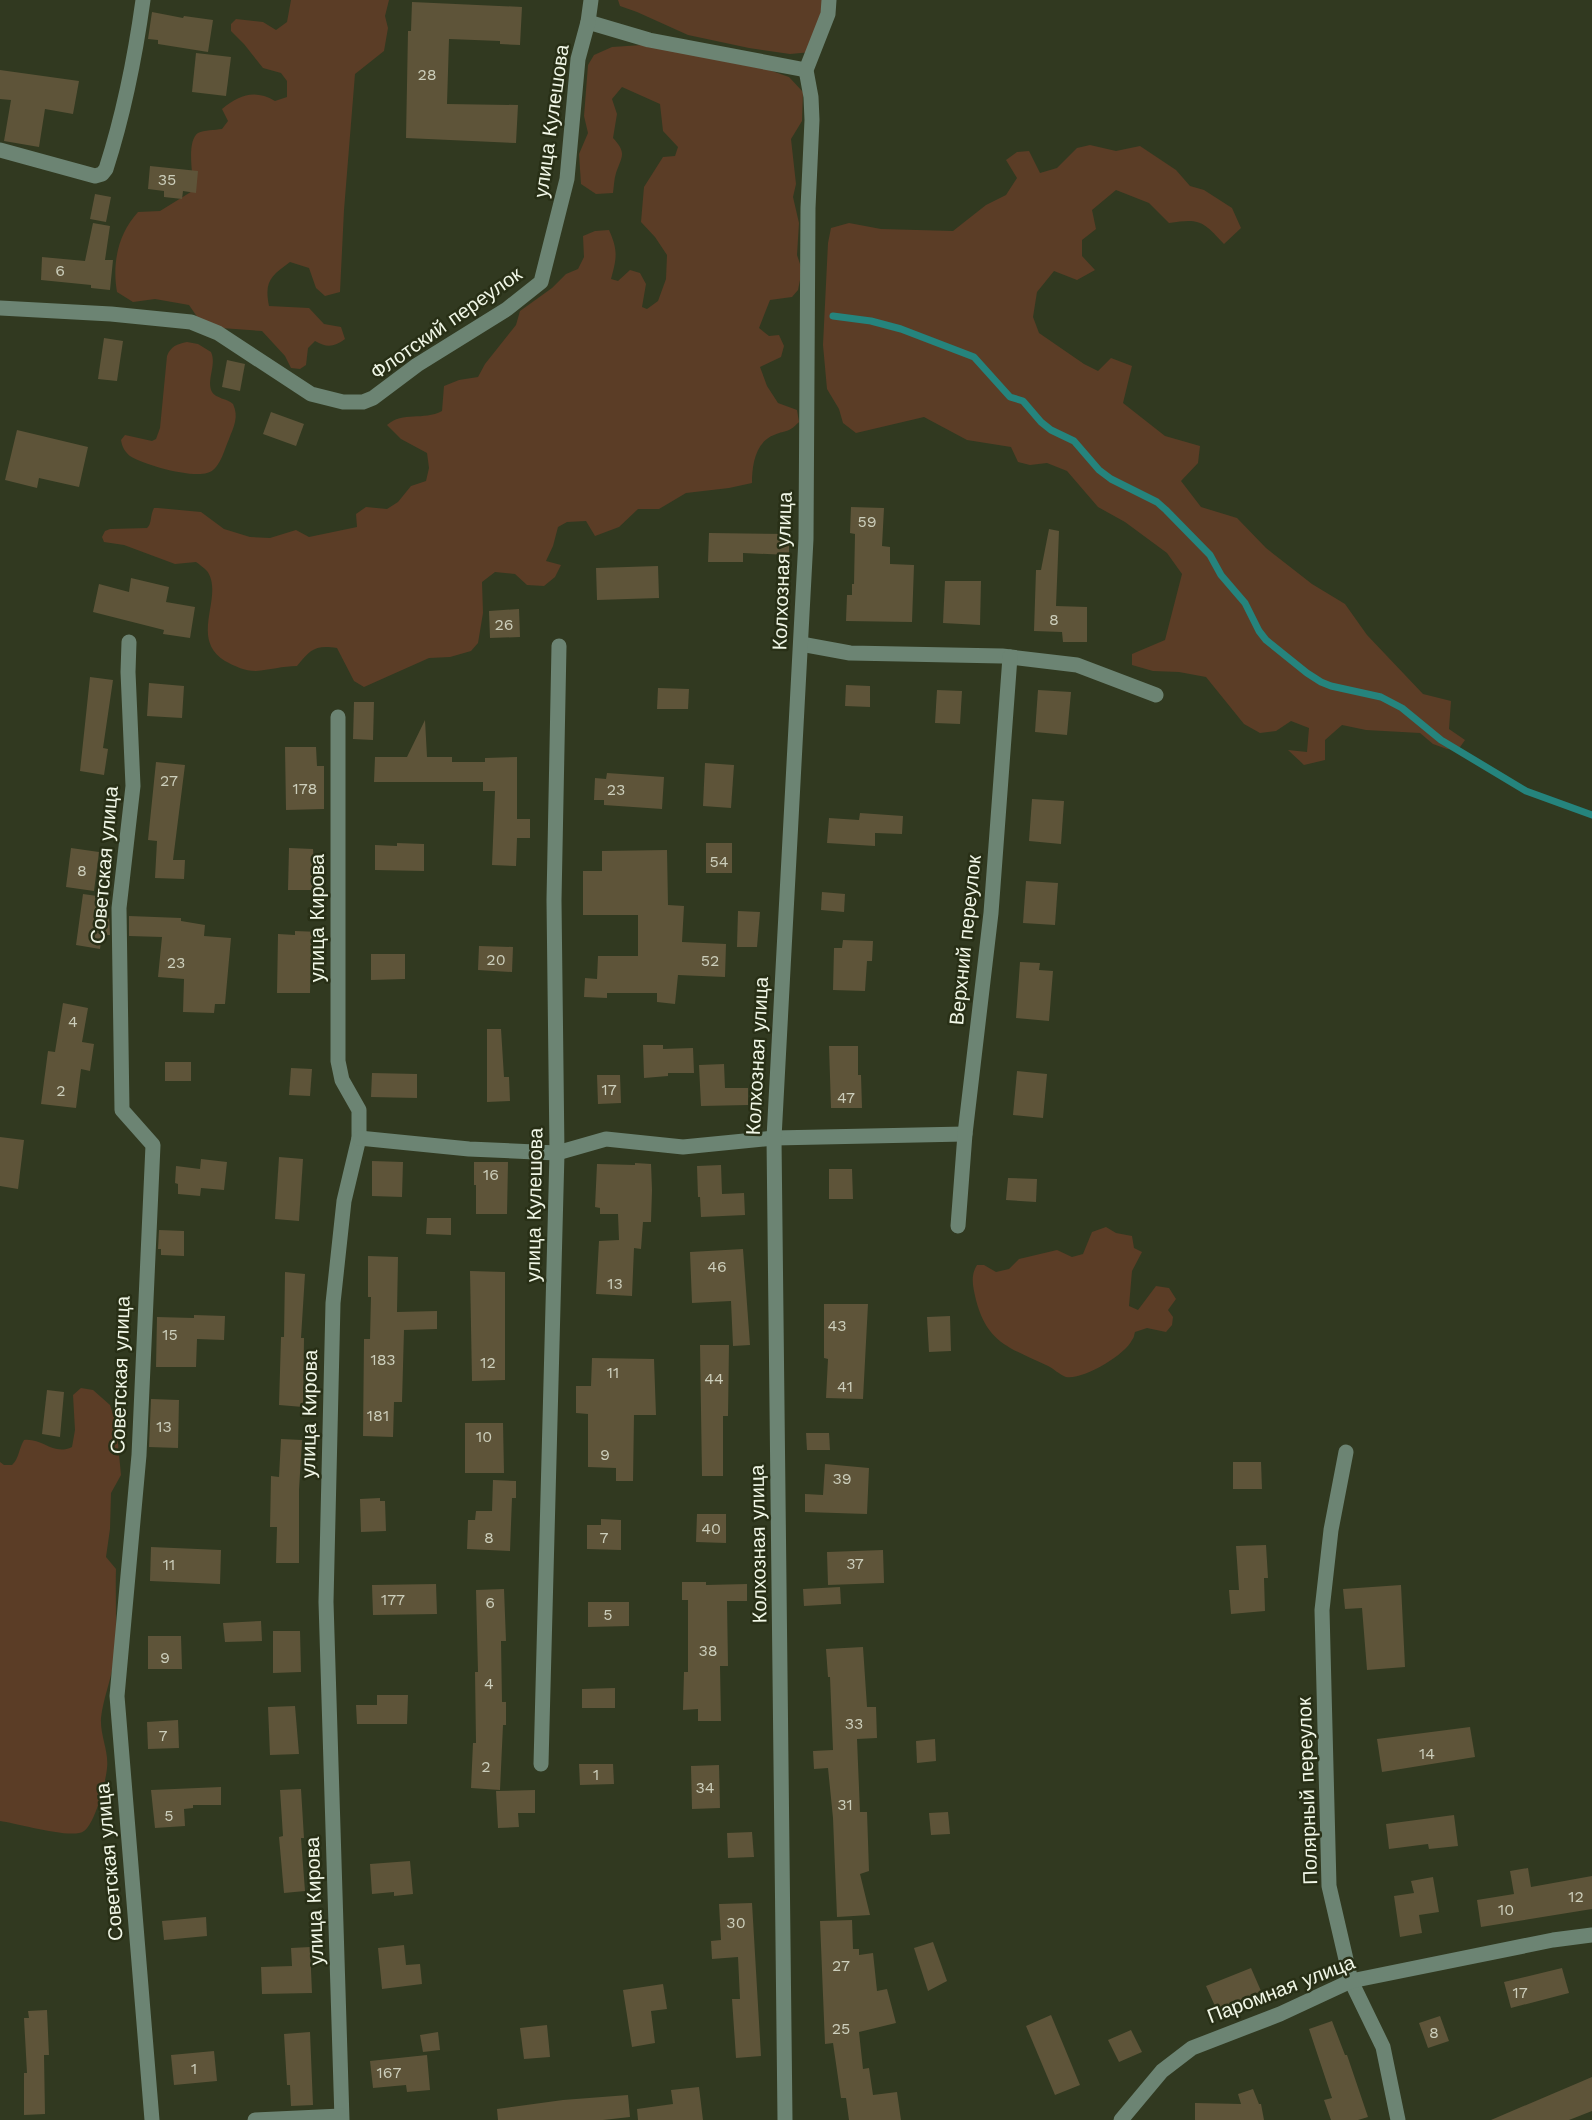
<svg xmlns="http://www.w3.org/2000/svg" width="1592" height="2120" font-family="'Work Sans',sans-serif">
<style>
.green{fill:#5b3d26}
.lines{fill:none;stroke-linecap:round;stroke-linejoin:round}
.stream{stroke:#25847d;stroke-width:7}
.building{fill:#5e5439}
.minor{stroke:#6c8473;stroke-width:15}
.labels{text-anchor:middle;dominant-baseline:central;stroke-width:5;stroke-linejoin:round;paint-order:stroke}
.number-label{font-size:16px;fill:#cccebb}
.street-label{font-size:20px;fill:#f0f6e6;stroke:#282f16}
</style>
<rect width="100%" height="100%" fill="#313920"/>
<g class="green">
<path d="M291,0H389L385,16L388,28L384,51L355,74L344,210L340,292L325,296L316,288L309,268L290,262C271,276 264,281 269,306L309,308L324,324L341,327L345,339C334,347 327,348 315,341L308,348L306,365L300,369L291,368L285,356L262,331L221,328L202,324L189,305L155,299L133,302L117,292C112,263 118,234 138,212L160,211L194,190C193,177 186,141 198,133C204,130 215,130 222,129L228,121L222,109C239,95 255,89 275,101L287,97V81L281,73L263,68L244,44L231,31V24L236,19L263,22L276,30L287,22Z"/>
<polygon points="618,0 824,0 812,52 790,54 749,48 688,35 637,12 620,6"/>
<path d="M642,45L769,70L789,77L803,92L802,121L791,139L796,184L793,197L799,223L797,255L802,270L798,290L792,297L770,300L759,328L769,336L779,335L784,346L781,357L760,367L767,386L778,403L797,410L799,422C787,434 788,429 774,435C755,442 752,466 752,483L729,488L686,493L659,509H638L619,527L595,536L586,521L567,522L558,527L553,546L546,561L561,565L555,577L544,586L527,585L515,574L495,572L482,582L483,613L478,643L471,651L450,657L429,658L364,687L354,681L337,648C315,645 311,649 297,666C283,666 269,670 256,671C245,671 234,666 225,661C188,638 225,596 207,571C204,568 199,564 196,562L175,564L124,545L104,542L102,537L105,531L110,529L147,528C152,524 150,515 154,508H158L201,512L224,529L250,537L270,538L296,530L309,537L357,527L356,514L366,507L387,509L398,502L411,486L426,481L429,468L427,453L401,439L387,425C403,411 423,421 442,411L444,386L459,380L478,377L485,364L516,325L520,311L552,288L566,274L578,269L584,257L583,236L595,231L609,230C618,250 617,258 611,279L618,281L630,270L640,273L646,284L642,307L647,309L658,301L666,279L667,255L655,237L641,222L644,187L663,157L675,156L678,147L663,131L660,104L622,87L612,99L617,114L613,138C627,153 622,156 616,173C614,179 614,186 613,193L596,194L581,184L579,154L588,133L584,116L588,65L594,55L612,47Z"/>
<path d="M1090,145L1116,151L1140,146L1176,170L1190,186L1204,190L1232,208L1241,228L1224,244C1203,221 1200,218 1169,223L1149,203L1116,190L1092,210L1096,229L1082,240V256L1095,270L1077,280L1054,271L1037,292L1033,317L1039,333L1084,364L1098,371L1111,358L1132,366L1123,403L1165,436L1200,446L1198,463L1181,481L1201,507L1237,518L1266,548L1312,584L1345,604L1367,635L1423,694L1451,701L1449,729L1465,740L1458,750L1447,749L1433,744L1420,733L1366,730L1342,725L1325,740V760L1304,765L1288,750L1307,752L1309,728L1291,721L1276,731L1260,733L1244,724L1206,677L1179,672L1153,671L1132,665V654L1165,640L1182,574L1167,553L1125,522L1098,507L1067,471L1047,463L1030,465L1018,462L1011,447L967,440L924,417L856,433L843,423L839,409L827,389L823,345L828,243L831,228L849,223L881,229L953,231L986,205L1006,195L1017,178L1006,160L1017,152L1029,151L1040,173L1057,168L1077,148Z"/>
<path d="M187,342L198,344L211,352C217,365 206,380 212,392C215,398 228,399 233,404C239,417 234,426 229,439C224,450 220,470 207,473C191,478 144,465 130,456C125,452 122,447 121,440L125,435L152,441L156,439L160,428L167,356C171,346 177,344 187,342Z"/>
<path d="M1106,1227L1116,1233L1132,1236L1134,1248L1142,1252L1132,1271L1129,1306L1138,1310L1156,1286L1169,1288L1176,1299L1168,1310L1173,1317L1172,1325L1166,1332L1147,1328L1135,1332C1134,1335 1134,1338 1132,1340C1125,1355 1083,1380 1066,1377C1060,1375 1053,1368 1046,1365C1010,1348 987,1343 976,1300C973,1287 970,1276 977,1265H984L996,1272L1009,1269L1019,1259L1057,1250L1072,1257L1083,1254L1092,1232Z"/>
<path d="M81,1388L93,1390L110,1405L116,1423L121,1475L111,1493L110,1529L106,1557L116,1569C115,1599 118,1636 113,1665C110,1683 103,1700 101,1718C100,1736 109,1751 107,1768C106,1781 95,1824 84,1831C73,1840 17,1823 0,1821V1462L4,1465H12C19,1459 19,1448 24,1440C43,1438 53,1456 72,1447L75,1430L73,1395Z"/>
</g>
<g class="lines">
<polyline class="stream" points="833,316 871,321 901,329 974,357 1010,397 1023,401 1041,422 1051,430 1074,441 1099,470 1111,479 1157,502 1166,510 1210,555 1221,575 1245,603 1259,631 1266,640 1307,673 1321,682 1331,686 1381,697 1402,708 1441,740 1526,791 1592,815"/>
</g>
<g class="building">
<polygon points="412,2 522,7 520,45 500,44 500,41 449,39 447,104 518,105 516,143 406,138 408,31 411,31"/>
<polygon points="152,12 183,18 184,16 213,20 208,52 158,44 158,40 148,39"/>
<polygon points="196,53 231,57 226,96 192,92"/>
<polygon points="0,70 79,81 73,114 45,109 39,147 4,141 11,100 0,99"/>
<polygon points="150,166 198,171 196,193 183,191 182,199 164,197 164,191 148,189"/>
<polygon points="95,194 111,197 106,222 90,219"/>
<polygon points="93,223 110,226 105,260 113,260 110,290 91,288 91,285 41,280 42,257 85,261"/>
<polygon points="104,338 123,341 117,381 98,379"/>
<polygon points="227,360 245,364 240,391 222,387"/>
<polygon points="271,412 304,424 296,446 263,434"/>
<polygon points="17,430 88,447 79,487 39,478 37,488 5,480"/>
<polygon points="851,507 884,508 882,546 890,547 890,564 914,565 912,622 846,621 847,595 852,595 852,584 854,584 855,534 850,533"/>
<polygon points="1049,529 1059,531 1056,606 1087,607 1087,642 1063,642 1062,632 1034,631 1036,570 1041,570"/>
<polygon points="709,533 789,534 789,555 743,553 743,562 708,562"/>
<polygon points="658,566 659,598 597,600 596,568"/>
<polygon points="131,578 169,587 166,602 195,607 190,638 163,634 164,630 93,612 99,584 129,592"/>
<polygon points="945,581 981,581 980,625 943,623"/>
<polygon points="519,609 520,637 490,638 489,611"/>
<polygon points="90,677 113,680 103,748 108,749 104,775 80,771"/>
<polygon points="149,683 184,686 182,718 147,716"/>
<polygon points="846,685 870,686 870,707 845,706"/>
<polygon points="658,688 689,689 688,709 657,709"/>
<polygon points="937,690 962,691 960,724 935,723"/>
<polygon points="1038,690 1071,692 1067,735 1035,732"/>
<polygon points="354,702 374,702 373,740 353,739"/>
<polygon points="425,720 427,757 452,757 452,762 485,762 485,758 517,757 517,819 530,819 530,838 517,838 516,866 492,865 495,791 483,791 483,782 374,782 375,757 407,757"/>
<polygon points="285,747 316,747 317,766 324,766 324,809 286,810"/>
<polygon points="156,762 185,765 173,860 185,860 184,879 155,878 157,841 148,840"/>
<polygon points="705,763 734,765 731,808 703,806"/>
<polygon points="607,773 664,777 662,809 604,805 604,800 594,800 595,778 606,779"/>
<polygon points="1032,799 1064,801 1061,844 1029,841"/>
<polygon points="860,813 903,816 902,834 875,833 875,846 827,843 829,818 859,820"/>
<polygon points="397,843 424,844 424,871 375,870 375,845 397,846"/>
<rect x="706" y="843" width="26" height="30"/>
<polygon points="71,848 99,852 94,891 66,887"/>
<polygon points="289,848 313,849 315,890 288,890"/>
<polygon points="667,850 668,905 684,906 682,942 726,944 725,977 678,975 675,1004 657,1002 657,993 607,993 607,998 584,997 585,978 597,979 598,956 638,956 638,915 583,915 583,871 602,871 602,851"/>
<polygon points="1026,881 1058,883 1055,925 1023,923"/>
<polygon points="822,892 845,894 844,912 821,910"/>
<polygon points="83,894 104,897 102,915 109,915 110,935 102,935 100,949 76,945"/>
<polygon points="738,911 760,912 757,947 737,947"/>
<polygon points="129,916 181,918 181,921 205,925 204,936 231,938 225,1004 215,1004 214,1013 183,1012 184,979 158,977 162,937 129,936"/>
<polygon points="295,931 320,932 320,952 311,952 310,993 277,993 278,934 295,935"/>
<polygon points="843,940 873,941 872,961 867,961 865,991 833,990 834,948 842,948"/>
<polygon points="479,946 513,947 512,972 478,970"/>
<polygon points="371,954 405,954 405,979 371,980"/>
<polygon points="1020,962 1040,963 1039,970 1053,971 1049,1021 1016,1018"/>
<polygon points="63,1003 88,1008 82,1042 94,1044 90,1071 81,1069 76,1108 41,1104 48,1051 55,1052"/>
<polygon points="487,1029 501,1029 504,1077 509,1077 510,1101 487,1102"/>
<polygon points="643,1045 663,1045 663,1049 693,1048 694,1073 668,1073 668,1076 644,1078"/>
<polygon points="829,1046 858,1046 858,1075 861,1075 862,1108 831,1108"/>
<rect x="165" y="1062" width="26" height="19"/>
<polygon points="724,1064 725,1088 748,1088 748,1105 701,1106 699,1065"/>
<polygon points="291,1068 312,1069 310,1096 289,1095"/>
<polygon points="1017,1071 1047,1074 1043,1118 1013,1115"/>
<polygon points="372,1073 417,1074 417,1098 371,1097"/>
<polygon points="597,1075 620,1075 621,1103 598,1104"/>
<polygon points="0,1137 24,1140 18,1189 0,1186"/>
<polygon points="279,1157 303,1159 299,1221 275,1219"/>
<polygon points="201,1159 227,1162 224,1190 201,1188 200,1196 178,1194 178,1184 175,1183 176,1166 200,1169"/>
<polygon points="372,1161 403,1162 402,1197 372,1196"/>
<polygon points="474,1162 508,1162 507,1214 476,1214 476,1185 474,1185"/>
<polygon points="635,1163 651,1164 652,1190 651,1222 643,1222 641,1249 634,1248 632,1296 596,1294 599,1241 619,1240 618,1214 600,1214 600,1208 595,1207 597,1164 635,1165"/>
<polygon points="721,1165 722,1194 744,1193 745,1215 701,1217 700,1197 698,1197 697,1166"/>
<polygon points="829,1169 852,1169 853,1199 829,1199"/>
<polygon points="1008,1178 1037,1179 1036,1202 1006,1200"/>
<polygon points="427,1218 451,1218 451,1235 426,1234"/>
<polygon points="159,1230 184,1231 184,1256 161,1255 161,1249 158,1249"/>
<polygon points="743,1249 750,1345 733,1346 731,1301 692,1303 690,1252"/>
<polygon points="368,1256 398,1257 397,1312 437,1311 437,1329 404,1330 402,1402 394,1402 393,1437 363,1436 364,1339 370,1339 371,1297 368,1297"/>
<polygon points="470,1271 505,1272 505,1380 472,1381"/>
<polygon points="285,1272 305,1274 301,1338 304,1338 303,1407 279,1405 281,1337 284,1337"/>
<polygon points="824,1304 868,1304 863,1399 826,1398 828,1359 824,1358"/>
<polygon points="194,1315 225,1316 224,1340 197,1339 196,1367 156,1367 157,1317 194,1318"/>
<polygon points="950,1316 951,1351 929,1352 927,1317"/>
<polygon points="700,1345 729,1345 728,1416 723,1416 723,1476 702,1476"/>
<polygon points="592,1358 654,1359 656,1415 634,1415 633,1481 616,1481 616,1468 588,1467 588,1414 576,1413 576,1386 591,1386"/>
<polygon points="47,1390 64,1392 60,1437 42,1434"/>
<polygon points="151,1399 179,1400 178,1448 149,1447"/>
<polygon points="465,1423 503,1423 504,1473 465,1473"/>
<polygon points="806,1433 829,1433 830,1450 807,1450"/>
<polygon points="281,1439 302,1440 299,1490 299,1563 276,1563 277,1527 270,1527 271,1476 279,1477"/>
<polygon points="1233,1462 1261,1462 1262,1489 1233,1489"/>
<polygon points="825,1464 869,1468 867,1514 805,1512 805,1494 823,1495"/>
<polygon points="493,1480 516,1481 516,1498 512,1498 510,1551 467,1549 468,1520 475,1520 476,1511 492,1511"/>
<polygon points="380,1498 380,1501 385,1501 386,1531 361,1532 360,1499"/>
<polygon points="697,1514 726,1514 726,1543 696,1542"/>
<polygon points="601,1519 621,1520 621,1550 587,1549 587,1525 601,1525"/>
<polygon points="1266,1545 1268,1578 1264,1578 1265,1611 1231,1614 1229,1590 1239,1590 1236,1546"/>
<polygon points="151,1547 221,1550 220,1584 150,1581"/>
<polygon points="883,1550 884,1583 828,1585 827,1552"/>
<polygon points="682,1582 706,1582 706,1585 747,1584 747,1601 727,1601 728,1666 720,1666 721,1721 698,1721 698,1709 683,1710 684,1672 688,1672 688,1600 682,1600"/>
<polygon points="436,1584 437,1614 373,1615 372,1585"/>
<polygon points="1401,1585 1405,1667 1367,1670 1362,1608 1345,1609 1343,1589"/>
<polygon points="840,1587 841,1604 804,1606 803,1589"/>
<polygon points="504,1589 506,1641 501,1641 502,1702 506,1702 506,1725 503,1725 500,1790 471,1788 473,1743 476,1743 475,1672 478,1672 476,1590"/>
<polygon points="588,1602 629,1602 629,1626 588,1627"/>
<polygon points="261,1621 262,1641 225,1642 223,1623"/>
<polygon points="273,1631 300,1631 301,1672 273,1673"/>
<polygon points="148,1636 181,1636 182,1669 148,1669"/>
<polygon points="863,1647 867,1707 876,1707 877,1738 857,1739 860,1812 867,1812 869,1871 860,1874 870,1915 837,1917 833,1818 828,1768 814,1769 813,1751 833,1750 830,1677 828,1677 826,1649"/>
<polygon points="615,1688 615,1708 582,1708 582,1689"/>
<polygon points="377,1695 408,1695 407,1724 357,1724 356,1705 377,1705"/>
<polygon points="295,1706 299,1754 270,1755 268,1707"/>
<polygon points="178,1720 179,1748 148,1749 147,1722"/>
<polygon points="1470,1727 1475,1757 1382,1772 1377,1739"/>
<polygon points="935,1739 936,1761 917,1763 916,1741"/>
<polygon points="579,1764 613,1764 614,1784 580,1785"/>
<polygon points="719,1765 720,1808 692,1809 691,1766"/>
<polygon points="221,1787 221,1805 193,1805 193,1808 184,1809 185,1826 155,1828 151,1790"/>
<polygon points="301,1789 304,1838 301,1838 305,1891 284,1893 279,1837 283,1836 280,1790"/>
<polygon points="535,1790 535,1813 518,1813 519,1827 498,1828 496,1791"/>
<polygon points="948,1812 950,1834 931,1835 929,1813"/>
<polygon points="1454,1815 1458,1846 1429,1849 1428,1844 1389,1849 1386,1824"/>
<polygon points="752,1832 754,1857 728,1858 727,1833"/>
<polygon points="410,1861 413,1894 394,1896 394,1892 372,1894 370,1864"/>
<polygon points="1528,1868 1531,1887 1592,1876 1592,1909 1481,1927 1477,1900 1514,1894 1510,1871"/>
<polygon points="1433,1877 1439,1912 1419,1915 1422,1933 1400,1937 1394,1896 1414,1893 1411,1881"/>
<polygon points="752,1903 761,2056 736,2058 732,1999 740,1999 738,1957 712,1959 711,1941 721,1940 719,1904"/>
<polygon points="206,1917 207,1936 164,1940 162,1921"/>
<polygon points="852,1920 853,1949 859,1949 859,1955 873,1953 877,1991 887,1989 896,2023 859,2032 863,2069 869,2068 873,2095 897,2092 901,2120 849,2120 846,2098 841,2098 833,2043 825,2044 820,1921"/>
<polygon points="933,1942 947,1981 928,1991 914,1948"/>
<polygon points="404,1945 406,1965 420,1964 422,1984 382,1989 378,1948"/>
<polygon points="310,1947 312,1993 262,1994 261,1967 292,1966 291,1948"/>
<polygon points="1251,1968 1261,1991 1236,2003 1237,2007 1219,2015 1206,1986"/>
<polygon points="1562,1968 1569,1993 1511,2008 1504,1982"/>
<polygon points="663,1984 667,2009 651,2011 655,2043 632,2047 623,1990"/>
<polygon points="47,2010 49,2055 44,2055 45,2114 24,2115 24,2073 27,2073 24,2018 29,2018 28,2011"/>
<polygon points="1051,2015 1080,2085 1055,2095 1026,2026"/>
<polygon points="1440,2016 1449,2041 1428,2048 1419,2023"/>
<polygon points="1332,2021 1345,2055 1347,2055 1368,2117 1358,2120 1331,2120 1324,2100 1332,2098 1309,2029"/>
<polygon points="547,2025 550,2057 524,2059 520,2028"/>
<polygon points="1131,2030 1142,2052 1119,2062 1108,2040"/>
<polygon points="310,2032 313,2105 291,2106 290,2085 287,2085 284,2034"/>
<polygon points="438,2032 440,2050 423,2052 420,2035"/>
<polygon points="214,2051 217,2081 174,2085 171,2055"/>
<polygon points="427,2055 430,2090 407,2092 406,2085 373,2088 370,2061"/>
<polygon points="1592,2077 1592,2111 1569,2120 1491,2120"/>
<polygon points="699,2087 703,2120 638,2120 637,2109 673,2104 671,2090"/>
<polygon points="1253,2089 1259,2104 1261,2104 1264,2120 1195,2120 1195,2103 1241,2104 1238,2094"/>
<polygon points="628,2095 630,2117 603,2120 498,2120 497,2109 563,2100"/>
</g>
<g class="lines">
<g class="minor">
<polyline points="588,22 649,40 806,70"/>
<path d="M0,150L95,176L102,174L106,169C124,113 135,58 143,0"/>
<polyline points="0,308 111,314 191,322 218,333 311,394 343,402 363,402 373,398 417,365 507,309 541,282 567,179 578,59 588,22 591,0"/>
<polyline points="129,642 128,672 133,786 119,908 122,1110 153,1145 139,1455 117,1696 152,2120"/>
<polyline points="801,644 850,653 1002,656 1077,665 1156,695"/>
<polyline points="338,717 338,1061 342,1080 359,1110 359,1138 344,1201 333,1303 326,1602 342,2120"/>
<polyline points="359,1138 469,1149 557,1153 606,1139 683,1147 774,1138 965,1134"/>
<polyline points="958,1226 965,1134 991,913 1010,657"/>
<polyline points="1346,1452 1331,1530 1322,1610 1329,1886 1351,1981 1383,2047 1398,2120"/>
<polyline points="541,1764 557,1153 554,900 559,646"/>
<polyline points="255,2120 341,2116"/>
<polyline points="785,2120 774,1138 806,539 808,208 812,120 811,97 806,70 828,14 829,0"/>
<polyline points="1121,2120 1162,2071 1192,2048 1280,2014 1351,1981 1553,1940 1592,1935"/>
</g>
</g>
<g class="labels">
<g class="number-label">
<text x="427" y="74">28</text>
<text x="167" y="179">35</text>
<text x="60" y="270">6</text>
<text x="867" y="521">59</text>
<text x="1054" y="619">8</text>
<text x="504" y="624">26</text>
<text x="169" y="780">27</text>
<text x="305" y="788">178</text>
<text x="616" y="789">23</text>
<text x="719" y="861">54</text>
<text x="82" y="870">8</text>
<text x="496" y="959">20</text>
<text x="710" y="960">52</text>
<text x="176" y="962">23</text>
<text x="73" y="1021">4</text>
<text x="609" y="1089">17</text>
<text x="61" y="1090">2</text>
<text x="846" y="1097">47</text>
<text x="491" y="1174">16</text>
<text x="717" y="1266">46</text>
<text x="615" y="1283">13</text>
<text x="837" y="1325">43</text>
<text x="170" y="1334">15</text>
<text x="383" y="1359">183</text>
<text x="488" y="1362">12</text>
<text x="613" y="1372">11</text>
<text x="714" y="1378">44</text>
<text x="845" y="1386">41</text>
<text x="378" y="1415">181</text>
<text x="164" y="1426">13</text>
<text x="484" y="1436">10</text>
<text x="605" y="1454">9</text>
<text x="842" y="1478">39</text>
<text x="711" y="1528">40</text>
<text x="489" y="1537">8</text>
<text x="604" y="1537">7</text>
<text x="855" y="1563">37</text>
<text x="169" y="1564">11</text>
<text x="393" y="1599">177</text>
<text x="490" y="1602">6</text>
<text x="608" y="1614">5</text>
<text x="708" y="1650">38</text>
<text x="165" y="1657">9</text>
<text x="489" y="1683">4</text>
<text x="854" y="1723">33</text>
<text x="163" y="1735">7</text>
<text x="1427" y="1753">14</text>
<text x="486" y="1766">2</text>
<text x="596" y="1774">1</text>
<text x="705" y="1787">34</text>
<text x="845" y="1804">31</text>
<text x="169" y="1815">5</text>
<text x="1576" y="1896">12</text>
<text x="1506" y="1909">10</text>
<text x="736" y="1922">30</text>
<text x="841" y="1965">27</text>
<text x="1520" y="1992">17</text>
<text x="841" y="2028">25</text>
<text x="1434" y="2032">8</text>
<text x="194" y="2068">1</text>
<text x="389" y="2072">167</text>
</g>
<g class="street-label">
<text transform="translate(551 121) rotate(-82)">улица Кулешова</text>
<text transform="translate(446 323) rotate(-35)">Флотский переулок</text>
<text transform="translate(782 571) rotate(-88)">Колхозная улица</text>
<text transform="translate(104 865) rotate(-85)">Советская улица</text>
<text transform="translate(317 918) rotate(-90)">улица Кирова</text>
<text transform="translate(965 940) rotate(-84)">Верхний переулок</text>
<text transform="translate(757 1056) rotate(-87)">Колхозная улица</text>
<text transform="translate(534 1205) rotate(-89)">улица Кулешова</text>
<text transform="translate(120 1375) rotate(-88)">Советская улица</text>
<text transform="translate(309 1414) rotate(-89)">улица Кирова</text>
<text transform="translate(758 1544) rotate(-91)">Колхозная улица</text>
<text transform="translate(1307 1791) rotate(-92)">Полярный переулок</text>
<text transform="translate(109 1862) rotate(-95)">Советская улица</text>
<text transform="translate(314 1901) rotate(-92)">улица Кирова</text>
<text transform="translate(1281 1989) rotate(-21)">Паромная улица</text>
</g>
</g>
</svg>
